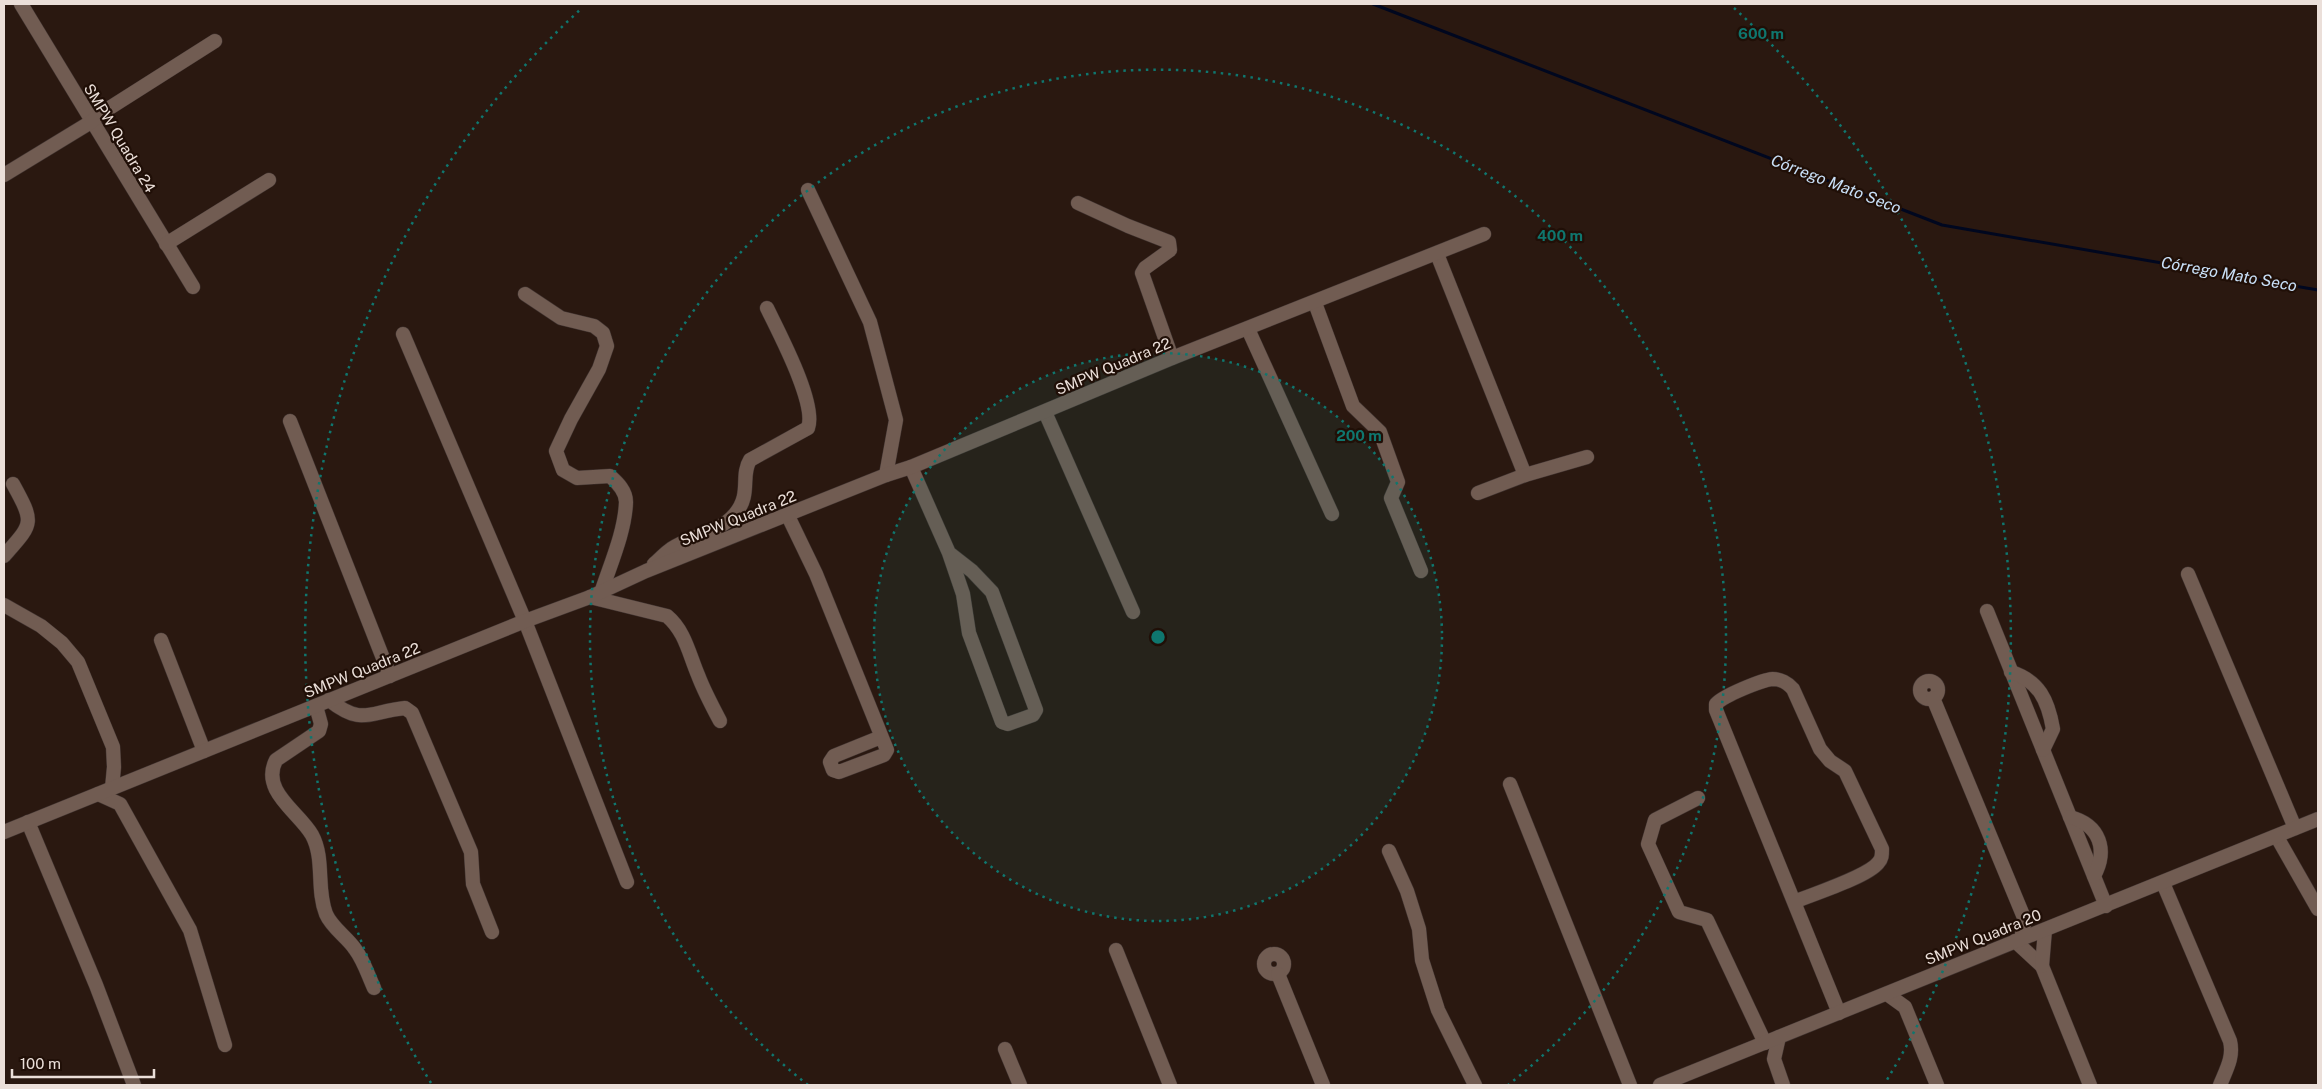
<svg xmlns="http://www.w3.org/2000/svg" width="2322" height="1089" font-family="'Public Sans',sans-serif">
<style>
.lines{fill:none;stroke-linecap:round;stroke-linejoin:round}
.stream{stroke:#00071f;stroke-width:3}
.minor-casing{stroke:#413431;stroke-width:15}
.minor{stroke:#715c52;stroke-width:14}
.ring{fill:none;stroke:#0f766e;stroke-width:2.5;stroke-dasharray:2.5 5}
.labels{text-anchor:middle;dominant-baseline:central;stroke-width:4.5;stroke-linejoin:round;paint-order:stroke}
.street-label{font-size:15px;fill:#ebdfd9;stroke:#200f07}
.water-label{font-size:16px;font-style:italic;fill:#c9e0f8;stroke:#200f07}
.centre{fill:#0f766e;stroke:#200f07;stroke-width:2.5}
.ring-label{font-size:15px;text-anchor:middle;font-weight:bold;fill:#0f766e;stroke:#200f07;stroke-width:4.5;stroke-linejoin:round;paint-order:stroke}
</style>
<rect width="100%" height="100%" fill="#2a1810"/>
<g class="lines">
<polyline class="stream" points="1373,4 1942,225 2318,290"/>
<defs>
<g id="minor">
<polyline points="21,4 193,287"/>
<polyline points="4,175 91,122 100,114 215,41"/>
<polyline points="808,190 870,322 896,420 886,475"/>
<polyline points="1078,203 1128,226 1169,242 1170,250 1145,268 1142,273 1172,358"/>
<polyline points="166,244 269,180"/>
<polyline points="1437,254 1525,475"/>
<path d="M525,294L561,318L594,326L603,333L607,346L599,369L571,419L556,451L563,470L577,478L610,476C618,483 626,491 626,502C625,532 610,565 601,593"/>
<polyline points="1315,303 1353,406 1380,432 1398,482 1391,498 1421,571"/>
<polyline points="1248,329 1332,514"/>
<polyline points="403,334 525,621 627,882"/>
<polyline points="1045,412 1133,612"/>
<polyline points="290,421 390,676"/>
<polyline points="911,467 949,553 963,594 969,633 1002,722 1008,724 1033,715 1036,710 992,592 972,571 949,553"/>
<polyline points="1478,493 1525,475 1587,457"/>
<polyline points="788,516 816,574 887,750 884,755 839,772 833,770 830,762 834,756 881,737"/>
<path d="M4,556C33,523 35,524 13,484"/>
<path d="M654,564C660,559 665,553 671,549C691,535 718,534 735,514C752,494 740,476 750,460L808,428C817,404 779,333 767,308"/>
<polyline points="2188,574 2295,828"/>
<path d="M590,597L667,616C685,631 689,654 698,675C704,691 712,706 720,721"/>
<polyline points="4,605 41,626 62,643 78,662 113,747 114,767 112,788"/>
<polyline points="1987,611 2106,906"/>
<polyline points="161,640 204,751"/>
<path d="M2011,672C2039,681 2048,700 2053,729L2043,750"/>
<circle cx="1929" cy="690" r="9"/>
<polyline points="1933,698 2025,920 2021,939"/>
<path d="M329,700C362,726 368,712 405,708L412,713L471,852L473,884L492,932"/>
<path d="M316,706L321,724L319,731L276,760C260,791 299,812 312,835C325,859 316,889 326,914C332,928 347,937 355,949C364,961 368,975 374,988"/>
<polyline points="1510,784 1630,1085"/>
<polyline points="98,794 120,804 190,930 225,1045"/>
<polyline points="1698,798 1655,820 1648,844 1679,912 1707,920 1765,1043"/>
<path d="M2070,817C2100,825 2108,850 2094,876"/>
<polyline points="28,822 96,985 134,1085"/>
<polyline points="4,832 525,621 590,597 646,571 886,475 911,467 1172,358 1484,234"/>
<polyline points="2277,837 2318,909"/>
<polyline points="1389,851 1407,891 1419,929 1422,960 1438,1010 1475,1085"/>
<path d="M2163,883L2230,1041C2234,1057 2226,1070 2220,1085"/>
<path d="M1794,902C1813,894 1867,877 1878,863C1882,859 1882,855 1882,849L1845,771L1830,761L1820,749L1793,689C1788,683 1780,679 1773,679C1761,680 1723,696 1716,704V710L1839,1013"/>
<polyline points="2015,941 2042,966 2090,1085"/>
<polyline points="1116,950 1170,1085"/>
<circle cx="1274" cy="964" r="10"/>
<polyline points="2042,966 2045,930"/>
<polyline points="1278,974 1323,1085"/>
<polyline points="1887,994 1905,1007 1937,1085"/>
<polyline points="1779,1037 1774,1059 1783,1085"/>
<polyline points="1005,1049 1020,1085"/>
<polyline points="1660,1085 2318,819"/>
</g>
</defs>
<use href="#minor" class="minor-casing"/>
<use href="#minor" class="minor"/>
</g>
<circle cx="1158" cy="637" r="284" fill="#0f766e" fill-opacity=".12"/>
<g class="ring">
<circle cx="1158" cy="637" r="284"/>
<path d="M808 1085A568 568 0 1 1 1508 1085"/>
<path d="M431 1083A853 853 0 0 1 582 8M1734 8A853 853 0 0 1 1885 1083"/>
</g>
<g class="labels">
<g class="street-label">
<text transform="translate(120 138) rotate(59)">SMPW Quadra 24</text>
<text transform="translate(1113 366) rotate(-23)">SMPW Quadra 22</text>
<text transform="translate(738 518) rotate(-22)">SMPW Quadra 22</text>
<text transform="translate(362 670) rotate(-22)">SMPW Quadra 22</text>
<text transform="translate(1983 937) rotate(-22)">SMPW Quadra 20</text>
</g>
<g class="water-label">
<text transform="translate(1836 184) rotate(21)">Córrego Mato Seco</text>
<text transform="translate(2229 274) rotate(10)">Córrego Mato Seco</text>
</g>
</g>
<circle cx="1158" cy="637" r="8" class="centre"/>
<g class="ring-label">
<text x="1761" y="39">600 m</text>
<text x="1560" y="241">400 m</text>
<text x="1359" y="441">200 m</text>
</g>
<rect width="2322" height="1089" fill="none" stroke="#ebdfd9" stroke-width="10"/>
<path d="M12 1069v8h142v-8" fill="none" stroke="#ebdfd9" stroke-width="2.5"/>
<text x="20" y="1069" font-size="15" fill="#ebdfd9" stroke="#200f07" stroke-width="4" paint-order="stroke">100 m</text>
</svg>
